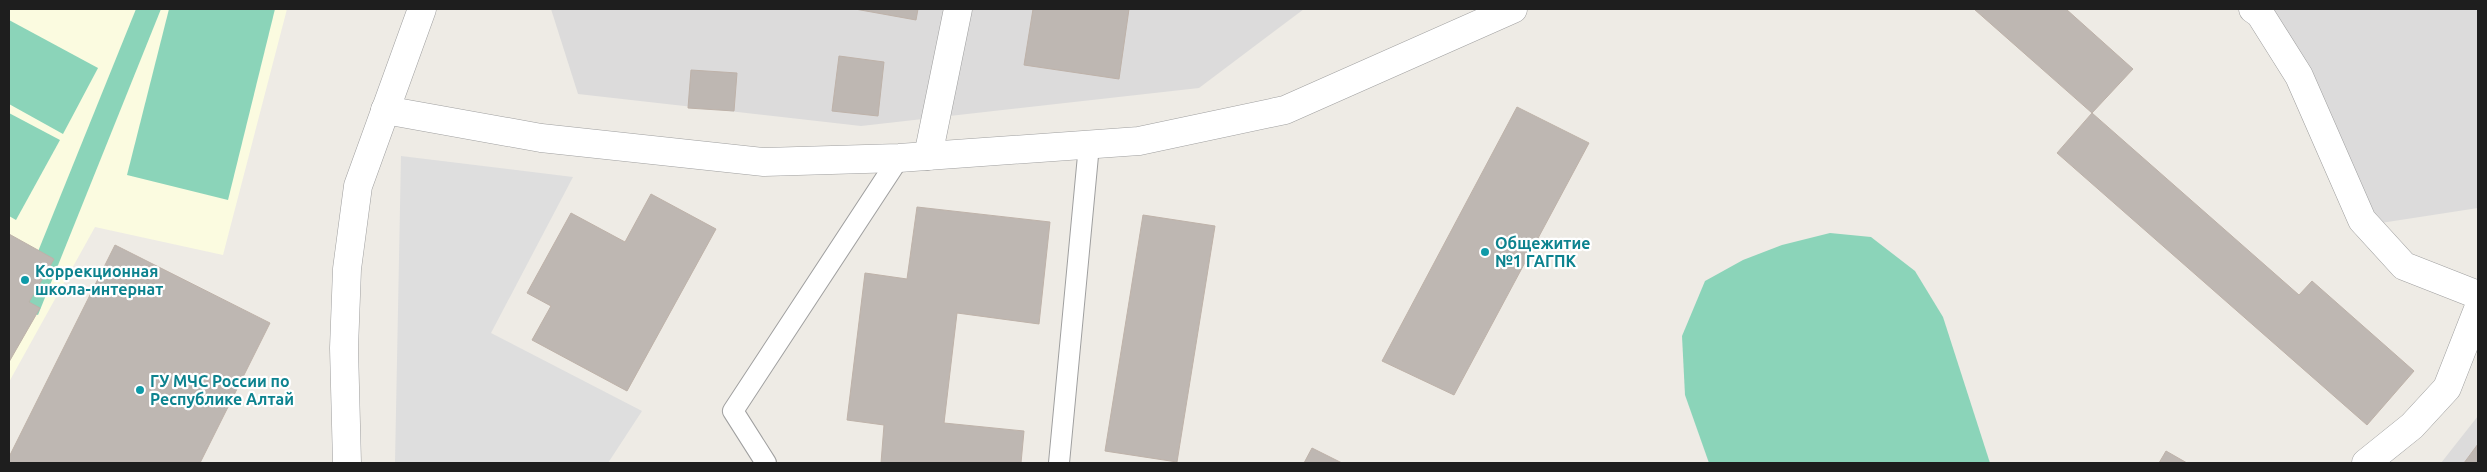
<svg xmlns="http://www.w3.org/2000/svg" width="2487" height="472" font-family="Ubuntu,sans-serif">
<style>
.residential{fill:#dcdbdb}
.education{fill:#fbfbe0}
.pitch{fill:#8bd4b9}
.parking{fill:#dedede}
.building{fill:#beb7b2;stroke:#beb2a9}
.lines{fill:none;stroke-linecap:round;stroke-linejoin:round}
.lane-casing{stroke:#9f9f9f;stroke-width:22}
.street-casing{stroke:#9f9f9f;stroke-width:29}
.lane{stroke:#fff;stroke-width:20}
.street{stroke:#fff;stroke-width:28}
.culture-dot{fill:#0f9aa8;stroke:#fff;stroke-width:2}
.labels{text-anchor:middle;dominant-baseline:central;stroke-width:4.5;stroke-linejoin:round;paint-order:stroke}
.culture-label{font-size:16px;font-weight:bold;fill:#0d838f;stroke:#fff;text-anchor:start}
</style>
<rect width="100%" height="100%" fill="#eeebe5"/>
<g class="residential">
<polygon points="551,9 1304,9 1199,88 861,126 578,94"/>
<polygon points="2261,9 2478,9 2478,208 2355,227"/>
<polygon points="2478,416 2478,463 2441,463"/>
</g>
<polygon class="education" points="9,9 287,9 223,255 95,227 9,382"/>
<g class="pitch">
<polygon points="136,9 161,9 38,315 16,306"/>
<polygon points="169,9 275,9 228,200 127,175"/>
<polygon points="9,20 98,68 63,134 9,104"/>
<polygon points="9,113 60,140 16,220 9,216"/>
<polygon points="1830,233 1871,237 1915,271 1943,317 1990,463 1709,463 1685,395 1682,336 1705,281 1743,260 1782,245"/>
</g>
<polygon class="parking" points="401,156 573,177 491,333 642,411 608,463 395,463"/>
<g class="building">
<polygon points="855,9 918,9 916,20"/>
<polygon points="1033,9 1129,9 1119,79 1024,65"/>
<polygon points="1974,9 2066,9 2133,69 2092,113"/>
<polygon points="839,56 884,62 878,116 832,111"/>
<polygon points="691,70 737,73 734,111 688,108"/>
<polygon points="1517,107 1589,143 1454,395 1382,361"/>
<polygon points="2092,113 2299,295 2312,281 2414,371 2367,425 2057,153"/>
<polygon points="651,194 716,229 627,391 532,340 551,306 527,293 571,213 625,242"/>
<polygon points="917,207 1050,222 1039,324 957,313 944,423 1024,431 1021,463 881,463 884,425 847,420 865,273 907,279"/>
<polygon points="1143,215 1215,226 1177,462 1105,451"/>
<polygon points="9,234 54,259 29,302 40,308 9,362"/>
<polygon points="115,245 270,323 200,463 9,463 9,457"/>
<polygon points="2478,444 2478,463 2464,463"/>
<polygon points="1312,448 1342,463 1304,463"/>
<polygon points="2166,451 2187,463 2159,463"/>
</g>
<g class="lines">
<defs>
<g id="lane">
<polyline points="766,463 733,411 899,158"/>
<polyline points="1059,463 1089,145"/>
</g>
<g id="street">
<polyline points="2253,9 2260,14 2299,76 2362,220 2404,266 2478,295"/>
<polyline points="385,110 541,138 764,162 899,158 1139,141 1285,110 1513,9"/>
<polyline points="928,156 958,9"/>
<polyline points="347,463 344,348 347,269 358,186 422,9"/>
<polyline points="2366,463 2412,426 2447,388 2478,309"/>
</g>
</defs>
<use href="#lane" class="lane-casing"/>
<use href="#street" class="street-casing"/>
<use href="#lane" class="lane"/>
<use href="#street" class="street"/>
</g>
<g class="culture-dot">
<circle cx="1485" cy="252" r="5"/>
<circle cx="25" cy="280" r="5"/>
<circle cx="140" cy="390" r="5"/>
</g>
<g class="labels">
<g class="culture-label">
<text x="1495" y="243">Общежитие<tspan x="1495" dy="18">№1 ГАГПК</tspan></text>
<text x="35" y="271">Коррекционная<tspan x="35" dy="18">школа-интернат</tspan></text>
<text x="150" y="381">ГУ МЧС России по<tspan x="150" dy="18">Республике Алтай</tspan></text>
</g>
</g>
<rect width="2487" height="472" fill="none" stroke="#1e1e1e" stroke-width="20"/>
</svg>
